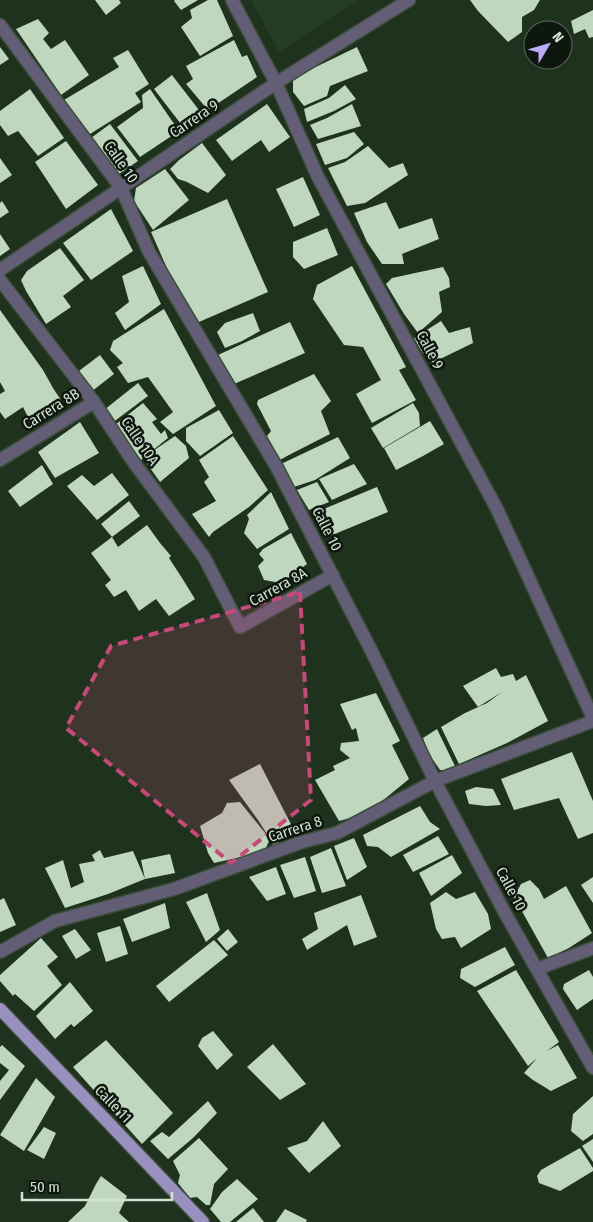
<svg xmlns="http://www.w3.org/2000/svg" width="593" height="1222" font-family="'Fira Sans Condensed',sans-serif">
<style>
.built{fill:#233c24}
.building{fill:#bed7be}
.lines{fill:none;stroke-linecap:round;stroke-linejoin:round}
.minor-casing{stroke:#3b4e3b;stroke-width:15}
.major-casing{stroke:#3b4e3b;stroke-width:15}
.minor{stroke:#635e76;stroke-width:12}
.major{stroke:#9a90c0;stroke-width:12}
.marked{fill:#c64a79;fill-opacity:0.2;stroke:#c64a79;stroke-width:4;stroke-dasharray:10 6;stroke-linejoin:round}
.labels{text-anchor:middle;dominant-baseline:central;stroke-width:5;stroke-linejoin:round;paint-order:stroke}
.street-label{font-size:15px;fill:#d3e0d3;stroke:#0e170e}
</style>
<rect width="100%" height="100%" fill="#1e321e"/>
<polygon class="built" points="251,0 360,0 279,52"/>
<g class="building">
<polygon points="95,0 119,0 121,3 106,15"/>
<polygon points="175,0 198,0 181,10 174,1"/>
<polygon points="208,0 217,0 233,36 200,56 181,27 192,18 190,10"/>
<polygon points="470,0 540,0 534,10 522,17 522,32 508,42 478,11"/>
<polygon points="593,10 593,37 589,38 585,29 574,34 571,21"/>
<polygon points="38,19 49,33 43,39 51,49 65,40 89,75 61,95 16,29"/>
<polygon points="234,40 242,57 247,55 257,77 208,110 186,84 193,79 186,66"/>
<polygon points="0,47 9,59 0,65"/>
<polygon points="357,47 368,71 330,86 327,96 304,106 293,92 293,78"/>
<polygon points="128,50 149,84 135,93 141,102 90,134 64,100 119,67 113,58"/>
<polygon points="172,75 202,114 184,128 154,89"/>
<polygon points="345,85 356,99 334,111 307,122 304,109 329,98"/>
<polygon points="30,89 64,138 38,156 18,131 8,136 0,125 0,111"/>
<polygon points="150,89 179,131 140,157 117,127 143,108 142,95"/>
<polygon points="267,104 290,137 269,152 261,140 232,161 216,140"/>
<polygon points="352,104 361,126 318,139 310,125 327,118"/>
<polygon points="110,124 138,161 119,174 91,138"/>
<polygon points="354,132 364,144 347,158 325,165 316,144"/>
<polygon points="66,141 98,185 66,209 35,162"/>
<polygon points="202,143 226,175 208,193 187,182 178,179 170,169 179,160"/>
<polygon points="368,146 389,168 403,163 408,175 365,203 347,206 328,168 345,162"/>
<polygon points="0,158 12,175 0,183"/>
<polygon points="165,169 189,200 153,230 134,201 136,188"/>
<polygon points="303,177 320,215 294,227 276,189"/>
<polygon points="227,199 268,292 192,325 151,232"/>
<polygon points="2,201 9,212 0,218 0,203"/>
<polygon points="386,202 399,229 432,218 439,239 402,254 404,264 382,264 367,242 354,213"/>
<polygon points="111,209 133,251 91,280 63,243"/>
<polygon points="327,228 338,255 304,269 293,257 293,242"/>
<polygon points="0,234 10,249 0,256"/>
<polygon points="60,248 84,280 63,296 71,307 46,324 26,291 21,280 27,271"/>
<polygon points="143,266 161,304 125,330 115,313 129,302 122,276"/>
<polygon points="352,266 406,367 399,370 416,400 372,423 356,394 381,380 363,347 344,345 313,299 317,285"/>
<polygon points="443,267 449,278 450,287 439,292 442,312 418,333 404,314 386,284 392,278"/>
<polygon points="164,309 216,406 173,434 160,422 173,412 148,377 128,383 117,367 123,363 110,350 113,341"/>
<polygon points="0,310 43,370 53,388 63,403 31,423 23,407 5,419 0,412 0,394 5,391 0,382"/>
<polygon points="253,313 260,331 242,341 225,348 217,332 225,323"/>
<polygon points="441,321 449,333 470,327 473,343 432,363 422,352 414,338"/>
<polygon points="290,322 305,353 234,384 218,355"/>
<polygon points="100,355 114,374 91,392 75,374"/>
<polygon points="314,374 331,401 321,411 330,434 287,456 280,460 267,436 271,431 257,404 258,400"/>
<polygon points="138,383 148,396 112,423 104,410"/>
<polygon points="143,403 157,419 152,422 161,434 165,430 168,438 147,455 175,436 186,446 189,458 160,482 143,458 140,461 115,425"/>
<polygon points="413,403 419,413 420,426 383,448 371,428"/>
<polygon points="219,410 233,433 200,456 186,441 186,428"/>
<polygon points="430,421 444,444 423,456 396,470 384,448"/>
<polygon points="80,422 99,453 55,478 38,452"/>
<polygon points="233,436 268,490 249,507 213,532 209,537 192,514 216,501 204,482 209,477 199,460"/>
<polygon points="338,437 350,458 315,480 294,487 281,464"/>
<polygon points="354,464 367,484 332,500 319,479"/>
<polygon points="42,465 53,484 20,507 8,491"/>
<polygon points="112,473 129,495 97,520 67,486 82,475 94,486"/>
<polygon points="317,482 329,502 309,510 297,490"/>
<polygon points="377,487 388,512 325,538 314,513"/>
<polygon points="271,492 289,529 257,549 244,533 249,519 247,515"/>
<polygon points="129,501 140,516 112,537 118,547 147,525 160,543 171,556 169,558 182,578 195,599 169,616 156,599 139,611 126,590 114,597 105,585 111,580 91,553 112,537 101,524"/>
<polygon points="291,533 307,564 281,583 264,580 258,566 264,560 259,554 263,549"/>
<polygon points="496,668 501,677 513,674 516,681 526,675 548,721 507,743 459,764 441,727 465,713 487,703 502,692 478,707 463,686"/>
<polygon points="376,693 400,741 392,745 409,779 376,806 361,815 339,821 315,780 335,770 333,766 350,758 340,750 341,743 359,741 356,728 352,730 340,704"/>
<polygon points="437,729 455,766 449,770 440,770 429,754 423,738"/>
<polygon points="572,752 593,801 593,833 578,839 559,798 514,810 501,779"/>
<polygon points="260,764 296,834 273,845 270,839 264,852 214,863 208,853 200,826 222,813 227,803 240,802 270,839 258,820 229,780"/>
<polygon points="476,787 493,789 501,805 486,806 469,804 465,791"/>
<polygon points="420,806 430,822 440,829 391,857 378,847 367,846 363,835"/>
<polygon points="438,836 449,854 413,872 403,855"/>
<polygon points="354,838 367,867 347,880 334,846"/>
<polygon points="331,848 346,886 322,893 310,857"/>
<polygon points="100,850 104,858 133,851 145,879 141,860 170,854 175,873 145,879 108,894 65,908 45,868 63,860 71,888 84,882 79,864 95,861 92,855"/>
<polygon points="452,855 462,873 431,896 419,873"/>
<polygon points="305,857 316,891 294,898 280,865"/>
<polygon points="276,867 286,894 267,901 249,877"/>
<polygon points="593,877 593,903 581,885"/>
<polygon points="530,880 539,889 544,899 566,886 592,933 569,948 548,958 514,897 521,884"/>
<polygon points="446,892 456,899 475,892 488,914 491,929 461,948 455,937 442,939 436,929 430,903"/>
<polygon points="207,893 220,930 206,942 186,902"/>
<polygon points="361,895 377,937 354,946 347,925 307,950 302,939 318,929 314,913"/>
<polygon points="4,898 16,925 0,932 0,900"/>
<polygon points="165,903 170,928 132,942 123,919"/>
<polygon points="120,926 128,954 106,962 97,933"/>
<polygon points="75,929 91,950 76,959 62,936"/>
<polygon points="228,929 238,942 227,951 217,939"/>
<polygon points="41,938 58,957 47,966 62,985 34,1011 15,994 13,996 0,981 0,975"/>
<polygon points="214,940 228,955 169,1002 156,986"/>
<polygon points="505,947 515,965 475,987 460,978 461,969"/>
<polygon points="516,970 559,1042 547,1051 558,1045 577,1078 551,1091 533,1080 524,1073 537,1058 528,1066 477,991"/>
<polygon points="589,970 593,977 593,999 577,1010 563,989 564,984"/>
<polygon points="70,982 93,1011 74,1027 71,1024 55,1039 36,1016"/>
<polygon points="213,1031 233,1055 217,1070 198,1046 202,1038"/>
<polygon points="106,1040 173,1113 142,1144 73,1067"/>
<polygon points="273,1044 306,1084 280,1100 247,1067"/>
<polygon points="2,1045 25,1066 0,1100 0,1081 9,1070 0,1063 0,1047"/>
<polygon points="36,1078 55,1097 24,1151 0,1135"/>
<polygon points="593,1096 593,1134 583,1141 571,1131 573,1114"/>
<polygon points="208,1101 217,1113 193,1138 168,1159 150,1141 162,1132 169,1137"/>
<polygon points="323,1121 341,1146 309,1173 287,1148 307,1141"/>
<polygon points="44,1127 56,1133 44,1159 27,1150"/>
<polygon points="199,1138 228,1169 214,1184 210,1205 206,1205 197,1197 190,1198 178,1183 180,1175 173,1161"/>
<polygon points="593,1139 593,1162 582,1146"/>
<polygon points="580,1148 593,1168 593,1171 560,1191 539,1183 537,1176 541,1170"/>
<polygon points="101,1176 127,1196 119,1213 129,1222 68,1222 85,1206 96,1184"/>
<polygon points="237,1179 258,1199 230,1222 221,1222 210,1209 222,1192"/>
<polygon points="253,1208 264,1222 236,1222"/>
<polygon points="285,1209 307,1220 306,1222 276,1222"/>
</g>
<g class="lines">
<defs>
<g id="minor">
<polyline points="232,0 276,83 318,177 497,509 593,718"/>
<polyline points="0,25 121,188 149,252 276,466 372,652 435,781 506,915 593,1068"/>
<polyline points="0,270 276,83 409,0"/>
<polyline points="0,280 94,402 132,460 204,557 240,627 333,575"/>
<polyline points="0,460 94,402"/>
<polyline points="0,952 55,921 174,889 302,842 337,833 435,781 593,721"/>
<polyline points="537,969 593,948"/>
</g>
<polyline id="major" points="0,1009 203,1222"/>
</defs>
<use href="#minor" class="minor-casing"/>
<use href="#major" class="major-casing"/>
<use href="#minor" class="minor"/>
<use href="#major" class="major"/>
</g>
<path class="marked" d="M300,592L311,800L231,863L66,728L111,646Z"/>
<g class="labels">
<g class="street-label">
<text transform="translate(194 119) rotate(-34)">Carrera 9</text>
<text transform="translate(121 162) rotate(55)">Calle 10</text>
<text transform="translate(430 350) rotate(62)">Calle 9</text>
<text transform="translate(51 409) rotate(-32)">Carrera 8B</text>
<text transform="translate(140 441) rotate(56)">Calle 10A</text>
<text transform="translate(327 529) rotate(63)">Calle 10</text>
<text transform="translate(278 587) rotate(-29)">Carrera 8A</text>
<text transform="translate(295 829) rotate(-18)">Carrera 8</text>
<text transform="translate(511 889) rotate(62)">Calle 10</text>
<text transform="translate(113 1104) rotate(46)">Calle 11</text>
</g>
</g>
<g transform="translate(548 45) rotate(52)"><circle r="24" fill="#0e170e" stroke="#5d675d"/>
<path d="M0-4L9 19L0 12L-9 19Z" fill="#bbaaf6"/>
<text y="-8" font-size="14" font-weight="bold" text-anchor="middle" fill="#d3e0d3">N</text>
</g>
<path d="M22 1192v8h150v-8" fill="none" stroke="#d3e0d3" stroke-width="2.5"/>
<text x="30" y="1192" font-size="15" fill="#d3e0d3" stroke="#0e170e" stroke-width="4" paint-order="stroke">50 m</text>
</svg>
